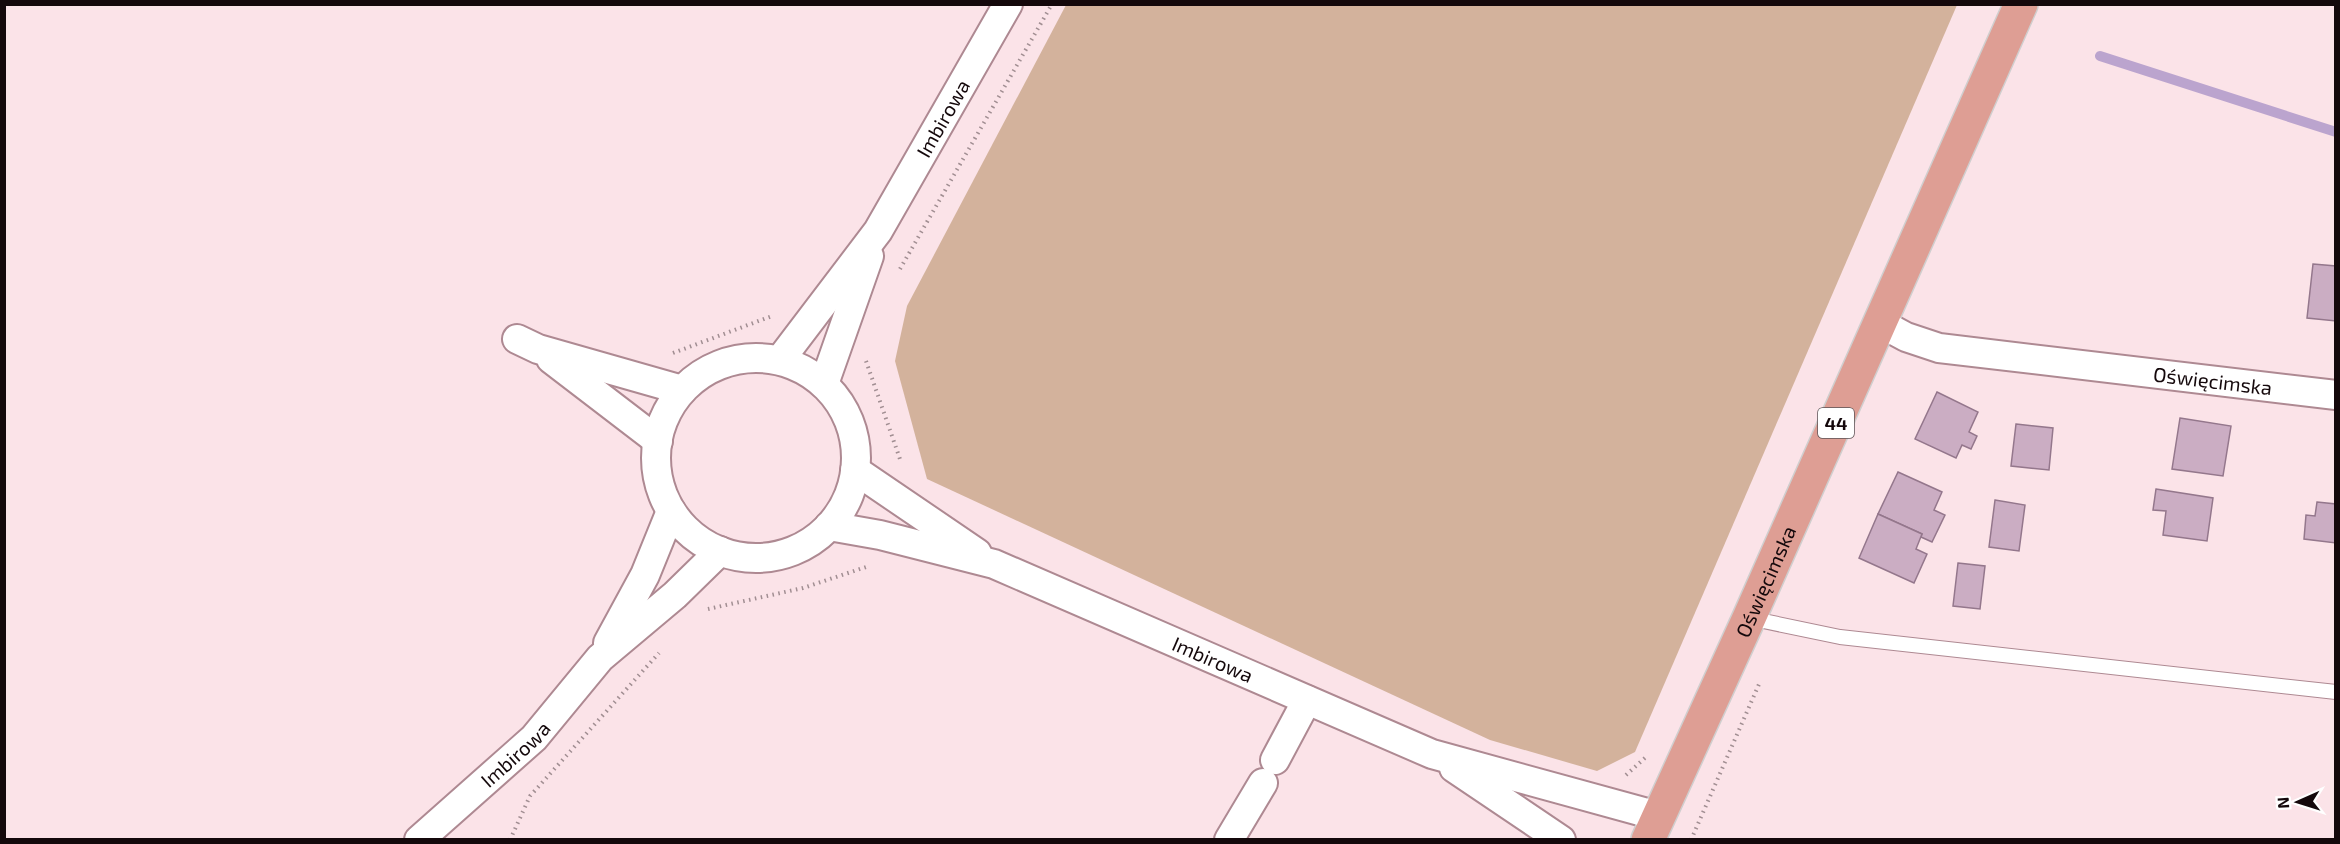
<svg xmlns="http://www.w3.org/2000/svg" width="2340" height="844" font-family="'Exo 2',sans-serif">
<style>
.green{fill:#d3b29c}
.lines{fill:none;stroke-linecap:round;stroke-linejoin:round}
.stream{stroke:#bba4ce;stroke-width:10}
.building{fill:#cbadc3;stroke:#94778c;stroke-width:1.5}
.service-casing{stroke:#ae8992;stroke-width:16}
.minor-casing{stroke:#ae8992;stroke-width:32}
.trunk-casing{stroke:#d0cece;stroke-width:36}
.path{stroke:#a18e92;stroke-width:4;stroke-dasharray:1.5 4.5;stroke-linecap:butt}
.service{stroke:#fff;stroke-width:14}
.minor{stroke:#fff;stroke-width:28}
.trunk{stroke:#de9e94;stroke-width:33}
.labels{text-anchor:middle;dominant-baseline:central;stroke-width:5;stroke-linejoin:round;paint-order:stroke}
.shield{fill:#fff;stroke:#5a5254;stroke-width:1.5}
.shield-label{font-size:18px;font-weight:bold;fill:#14080b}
.street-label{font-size:20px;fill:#14080b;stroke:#fff}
</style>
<rect width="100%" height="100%" fill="#fbe3e8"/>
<polygon class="green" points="1066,5 1957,5 1635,752 1597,771 1490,740 927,479 895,361 907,306"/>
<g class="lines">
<polyline class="stream" points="2100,56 2336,132"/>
</g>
<g class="building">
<polygon points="2313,264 2336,266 2336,321 2307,318"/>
<polygon points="1937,392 1978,412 1969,432 1977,436 1971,449 1962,445 1956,458 1915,439"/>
<polygon points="2180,418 2231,426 2223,476 2172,469"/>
<polygon points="2016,424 2053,428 2049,470 2011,466"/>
<polygon points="1898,472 1942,492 1934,510 1945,515 1932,542 1921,537 1922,534 1878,514"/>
<polygon points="2156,489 2213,498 2207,541 2163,535 2166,511 2153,510"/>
<polygon points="1995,500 2025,505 2019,551 1989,547"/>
<polygon points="2317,502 2336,504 2336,543 2304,539 2306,515 2315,516"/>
<polygon points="1878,514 1922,534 1916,549 1927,554 1914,583 1859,558"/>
<polygon points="1958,563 1985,566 1980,609 1953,606"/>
</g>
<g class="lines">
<defs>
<polyline id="service" points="1749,618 1840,637 2336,692"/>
<g id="minor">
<path id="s1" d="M1880,323L1906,337L1939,348L2336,395"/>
<polyline points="517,339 538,349 682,390"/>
<circle cx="756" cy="458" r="100"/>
<polyline points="551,359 658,441"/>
<path id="s2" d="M780,360L878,231L1008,4"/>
<polyline points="824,384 869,256"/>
<polyline points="855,470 977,553"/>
<path id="s3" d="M829,526L880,535L994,564L1432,754L1658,816"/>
<polyline points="608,643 645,575 671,511"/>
<polyline points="1275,760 1307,700"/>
<polyline points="1454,768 1561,840"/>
<path id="s4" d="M419,840L534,738L600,658L675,595L720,551"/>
<polyline points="1229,840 1263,783"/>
</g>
<g id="trunk">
<path id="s5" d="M1648,840L1749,618L2021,4"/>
</g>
</defs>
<use href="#service" class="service-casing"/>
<use href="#minor" class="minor-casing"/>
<use href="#trunk" class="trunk-casing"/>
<g class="path">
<polyline points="900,269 1052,4"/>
<polyline points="673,353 772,316"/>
<polyline points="866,361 901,462"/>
<polyline points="708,609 803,588 869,566"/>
<polyline points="1626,775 1647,756"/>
<polyline points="510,840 530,796 659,653"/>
<polyline points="1691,840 1760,682"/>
</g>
<use href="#service" class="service"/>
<use href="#minor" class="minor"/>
<use href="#trunk" class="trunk"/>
</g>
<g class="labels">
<rect class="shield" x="1818" y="408" width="36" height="30" rx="4.5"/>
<g class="shield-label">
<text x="1836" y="423">44</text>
</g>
<g class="street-label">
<text stroke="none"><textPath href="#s2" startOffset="292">Imbirowa</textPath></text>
<text stroke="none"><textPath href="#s1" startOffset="340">Oświęcimska</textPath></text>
<text stroke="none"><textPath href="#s5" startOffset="284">Oświęcimska</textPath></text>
<text stroke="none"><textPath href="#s3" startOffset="408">Imbirowa</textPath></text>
<text stroke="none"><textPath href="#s4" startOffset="129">Imbirowa</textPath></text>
</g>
</g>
<rect width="2340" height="844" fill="none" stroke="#14080b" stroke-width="12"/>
<g transform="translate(2298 802) rotate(267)" stroke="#ffffff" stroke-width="4.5" paint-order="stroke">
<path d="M0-4.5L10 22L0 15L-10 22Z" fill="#14080b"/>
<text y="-9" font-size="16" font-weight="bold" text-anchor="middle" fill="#14080b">N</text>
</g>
</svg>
